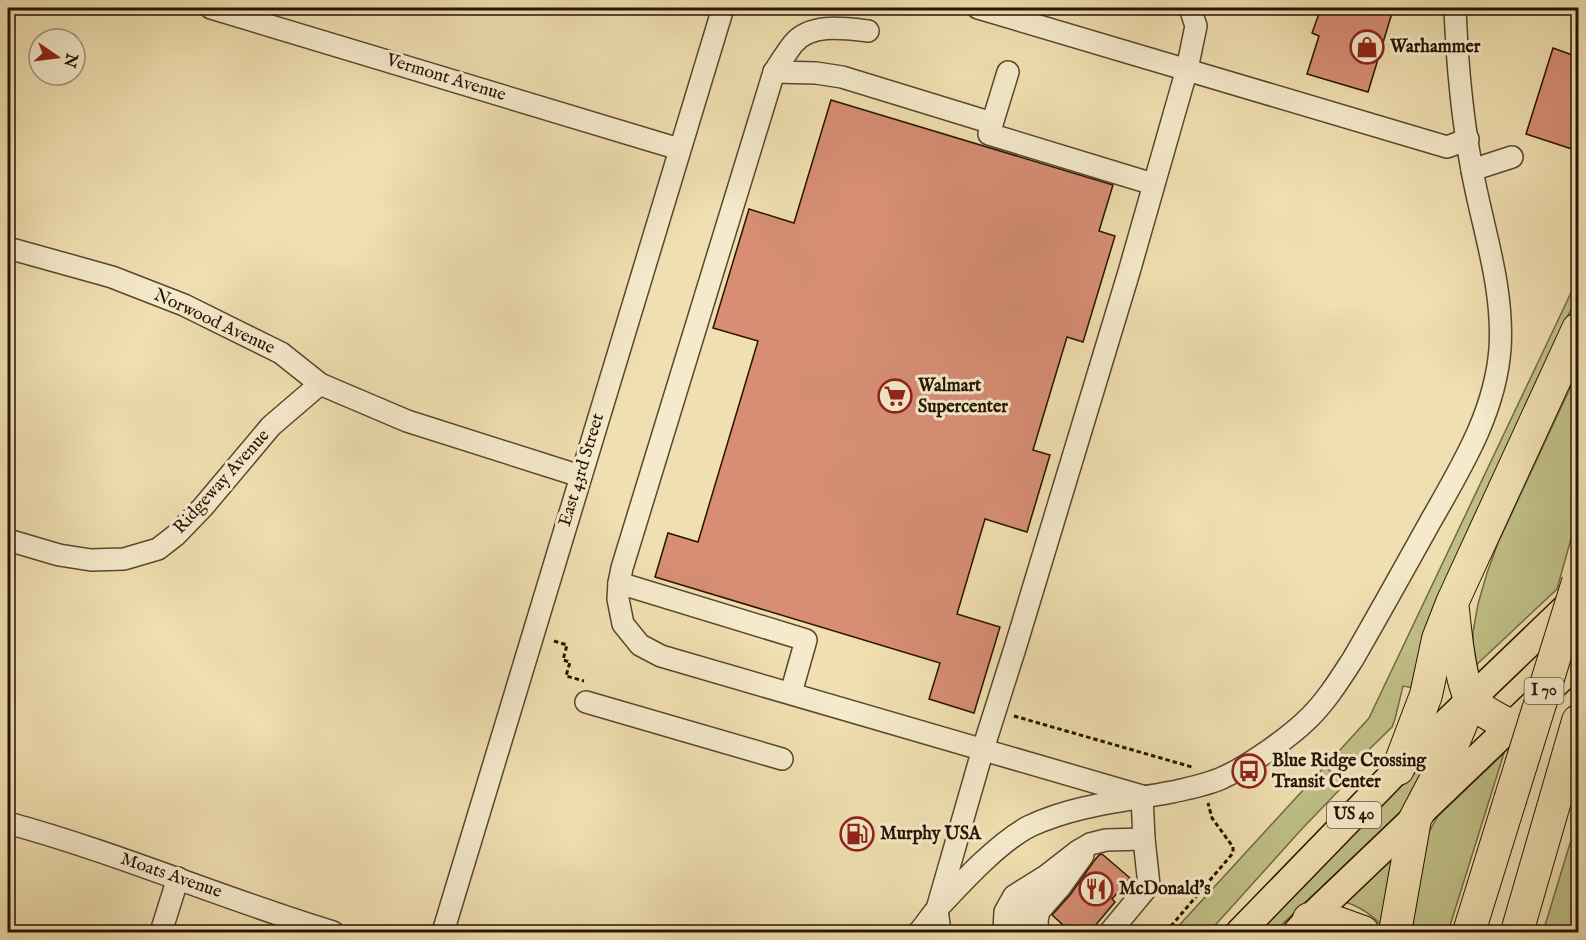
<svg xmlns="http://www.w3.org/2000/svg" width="1586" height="940" font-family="'IM FELL English',serif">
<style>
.grass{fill:#c0c086;stroke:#736a44;stroke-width:1.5}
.building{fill:#d78e75;stroke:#261401;stroke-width:1.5}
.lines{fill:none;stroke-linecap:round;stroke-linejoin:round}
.minor-casing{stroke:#58472d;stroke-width:24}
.major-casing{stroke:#261401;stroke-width:30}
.highway-casing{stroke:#261401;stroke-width:34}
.path{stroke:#261401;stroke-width:3;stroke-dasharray:4.5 3;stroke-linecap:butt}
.minor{stroke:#f5eacc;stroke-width:21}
.major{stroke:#f0dfb0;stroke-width:27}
.highway{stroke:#f0dfb0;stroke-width:32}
.highway-bridge-casing{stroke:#261401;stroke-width:34;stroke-linecap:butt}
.highway-bridge{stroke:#f0dfb0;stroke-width:32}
.labels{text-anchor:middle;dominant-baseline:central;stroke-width:6;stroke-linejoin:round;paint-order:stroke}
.shield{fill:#f5eacc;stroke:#64543e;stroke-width:1.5}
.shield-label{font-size:16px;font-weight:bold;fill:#261401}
.poi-label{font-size:18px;font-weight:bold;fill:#261401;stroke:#f5eacc;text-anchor:start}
.street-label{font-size:18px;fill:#261401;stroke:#f5eacc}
</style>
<rect width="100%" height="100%" fill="#f0dfb0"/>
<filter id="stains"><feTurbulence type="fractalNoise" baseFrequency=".00333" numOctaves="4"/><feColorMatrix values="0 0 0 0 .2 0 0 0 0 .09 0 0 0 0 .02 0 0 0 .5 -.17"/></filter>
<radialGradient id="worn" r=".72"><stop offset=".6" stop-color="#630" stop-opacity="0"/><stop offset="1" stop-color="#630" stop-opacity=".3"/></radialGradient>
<g class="grass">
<polygon points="1578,278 1578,294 1516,430 1414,688 1403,686 1395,719 1392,727 1343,775 1330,761 1369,718"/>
<polygon points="1578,371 1578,514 1557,589 1473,668 1473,632 1478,604 1487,573 1498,543"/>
<polygon points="1459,720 1413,800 1274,932 1254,932"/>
<polygon points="1504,753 1448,932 1406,932 1425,839 1438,816"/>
<polygon points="1325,766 1344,785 1300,831 1209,932 1173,932"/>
<polygon points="1578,817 1578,932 1543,932"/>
<path d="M1404,843L1388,932C1375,917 1361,906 1342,901Z"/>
</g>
<g class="building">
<polygon points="1321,8 1373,8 1392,13 1368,92 1307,74 1319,36 1312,33"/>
<polygon points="1553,48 1578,57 1578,141 1575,150 1526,134"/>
<polygon points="831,100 1113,185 1099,231 1115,236 1083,342 1067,337 1033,450 1050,455 1027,532 985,519 957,614 1000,627 974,713 929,699 940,663 655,577 668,533 698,542 758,341 713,328 749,209 794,223"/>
<polygon points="1102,854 1130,878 1112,899 1115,902 1089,933 1072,933 1052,915 1070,895 1094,861 1099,855"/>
</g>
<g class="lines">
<defs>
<g id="minor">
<polyline points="211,8 679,149"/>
<polyline points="978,8 1447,147 1468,139"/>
<path d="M868,31C843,28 810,23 793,44C786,53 780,63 774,72L622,568L619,583L618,599L623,624L640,645L661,656L1142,796"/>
<polyline points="774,72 816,73 842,77 992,123"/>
<polyline points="1008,72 989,134 1153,184"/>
<polyline points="1472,170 1512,157"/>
<polyline points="8,248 112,277 184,305 281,353 320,384 407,421 580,476"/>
<polyline points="8,540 59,555 91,560 124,559 158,549 176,535 203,507 271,426 320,384"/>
<polyline points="619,583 806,640 791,693"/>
<polyline points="586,702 782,759"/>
<path d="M8,823C118,853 224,899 333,932"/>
<polyline points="161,932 178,878"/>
<polyline points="443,932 723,8"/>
<path d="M919,932C926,924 931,915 939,907C962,882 1000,841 1030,826C1075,805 1124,801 1172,792C1189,788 1208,785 1224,777C1249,766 1290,737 1310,717C1327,700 1340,679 1353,659C1379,614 1404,569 1429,524C1460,469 1495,414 1500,349C1504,287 1483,230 1472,170C1462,117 1457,61 1455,8"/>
<polyline points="940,932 937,909 983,749 1016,645 1129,272 1187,69 1196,26 1190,8"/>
<polyline points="1005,932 1004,930 1005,912 1014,896 1046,876 1078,851 1090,844 1106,840 1144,839"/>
<path d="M1019,932C1015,910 1030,904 1046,895"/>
<polyline points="1038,932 1037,921 1039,911 1060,887 1083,855"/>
<polyline points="1110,932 1149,885 1144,839 1142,796"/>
</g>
<g id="major">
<polyline points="1240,932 1398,769 1573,601"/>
<polyline points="1297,932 1309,919 1578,662"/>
</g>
<g id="highway">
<path d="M1453,610C1455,630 1461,687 1472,701C1482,712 1498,719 1511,726"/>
<polyline points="1398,769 1426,695 1438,639 1452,603 1578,329"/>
<polyline points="1309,919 1338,923 1363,932"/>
<polyline points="1395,932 1415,819 1447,758 1471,700"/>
<polyline points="1469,932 1510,800"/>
<polyline points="1517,932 1578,721"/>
</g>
</defs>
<use href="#minor" class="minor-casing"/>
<use href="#major" class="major-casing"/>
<use href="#highway" class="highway-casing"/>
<g class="path">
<polyline points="554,641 567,645 563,660 570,662 566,676 584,681"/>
<polyline points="1014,716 1192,767"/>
<polyline points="1166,932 1233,853 1233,847 1212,818 1208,803"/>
</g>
<use href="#minor" class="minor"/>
<use href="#major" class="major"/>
<use href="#highway" class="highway"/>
<defs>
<polyline id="highway-bridge" points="1510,800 1578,582"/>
</defs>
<use href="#highway-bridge" class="highway-bridge-casing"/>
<use href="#highway-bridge" class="highway-bridge"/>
</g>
<defs>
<symbol id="shop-ring" viewBox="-11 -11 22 22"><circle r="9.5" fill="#f5eacc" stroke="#8f2418" stroke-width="1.5"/><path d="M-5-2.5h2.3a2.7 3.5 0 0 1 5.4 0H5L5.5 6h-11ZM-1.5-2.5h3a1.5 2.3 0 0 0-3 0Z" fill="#8f2418"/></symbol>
<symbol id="supermarket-ring" viewBox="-11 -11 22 22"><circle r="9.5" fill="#f5eacc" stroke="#8f2418" stroke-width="1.5"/><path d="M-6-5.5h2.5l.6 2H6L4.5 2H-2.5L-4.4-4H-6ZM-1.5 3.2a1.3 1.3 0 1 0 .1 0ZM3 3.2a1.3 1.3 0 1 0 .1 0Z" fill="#8f2418"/></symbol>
<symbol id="bus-ring" viewBox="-11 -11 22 22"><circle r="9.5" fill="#f5eacc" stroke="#8f2418" stroke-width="1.5"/><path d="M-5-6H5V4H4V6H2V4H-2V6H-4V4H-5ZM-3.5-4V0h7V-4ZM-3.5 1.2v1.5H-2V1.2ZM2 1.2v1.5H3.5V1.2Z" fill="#8f2418"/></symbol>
<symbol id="fuel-ring" viewBox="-11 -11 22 22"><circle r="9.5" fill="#f5eacc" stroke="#8f2418" stroke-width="1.5"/><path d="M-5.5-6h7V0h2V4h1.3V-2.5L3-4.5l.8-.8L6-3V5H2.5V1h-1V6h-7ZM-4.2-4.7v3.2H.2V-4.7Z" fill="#8f2418"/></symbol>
<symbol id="restaurant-ring" viewBox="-11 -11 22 22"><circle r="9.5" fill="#f5eacc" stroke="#8f2418" stroke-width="1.5"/><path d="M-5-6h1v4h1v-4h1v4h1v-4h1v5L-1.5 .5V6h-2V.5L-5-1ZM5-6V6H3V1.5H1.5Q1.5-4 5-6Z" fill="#8f2418"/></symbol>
</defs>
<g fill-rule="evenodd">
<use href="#shop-ring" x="1348" y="28" width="38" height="38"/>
<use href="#supermarket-ring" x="876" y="377" width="38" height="38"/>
<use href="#bus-ring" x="1230" y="752" width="38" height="38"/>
<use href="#fuel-ring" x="838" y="815" width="38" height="38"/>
<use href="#restaurant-ring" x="1077" y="870" width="38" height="38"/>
</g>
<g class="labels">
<g class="shield">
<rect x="1524.5" y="678" width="39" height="26" rx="4.5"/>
<rect x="1327" y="802" width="54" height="26" rx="4.5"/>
</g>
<g class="shield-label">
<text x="1544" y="691">I 70</text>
<text x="1354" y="815">US 40</text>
</g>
<g class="poi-label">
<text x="1390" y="47">Warhammer</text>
<text x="918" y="386">Walmart<tspan x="918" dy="21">Supercenter</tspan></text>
<text x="1272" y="761">Blue Ridge Crossing<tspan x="1272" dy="21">Transit Center</tspan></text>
<text x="880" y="834">Murphy USA</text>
<text x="1119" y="889">McDonald's</text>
</g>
<g class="street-label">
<text transform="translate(446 78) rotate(17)">Vermont Avenue</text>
<text transform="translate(214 322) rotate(25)">Norwood Avenue</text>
<text transform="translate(582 470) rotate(-73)">East 43rd Street</text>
<text transform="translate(222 482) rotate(-48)">Ridgeway Avenue</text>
<text transform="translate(171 876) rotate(19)">Moats Avenue</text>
</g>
</g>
<rect width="1586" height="940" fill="none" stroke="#f0dfb0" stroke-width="30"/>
<rect x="9" y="9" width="1568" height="922" fill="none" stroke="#261401" stroke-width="3"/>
<rect x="15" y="15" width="1556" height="910" fill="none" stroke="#261401" stroke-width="1.5"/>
<g transform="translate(57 57) rotate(104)"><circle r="28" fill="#f5eacc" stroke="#a2947b" stroke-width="1.5"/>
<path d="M0-4.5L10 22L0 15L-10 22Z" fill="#8f2418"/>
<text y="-9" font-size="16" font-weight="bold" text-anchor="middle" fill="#261401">N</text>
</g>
<rect width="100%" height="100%" filter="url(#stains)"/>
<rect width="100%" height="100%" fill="url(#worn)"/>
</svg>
